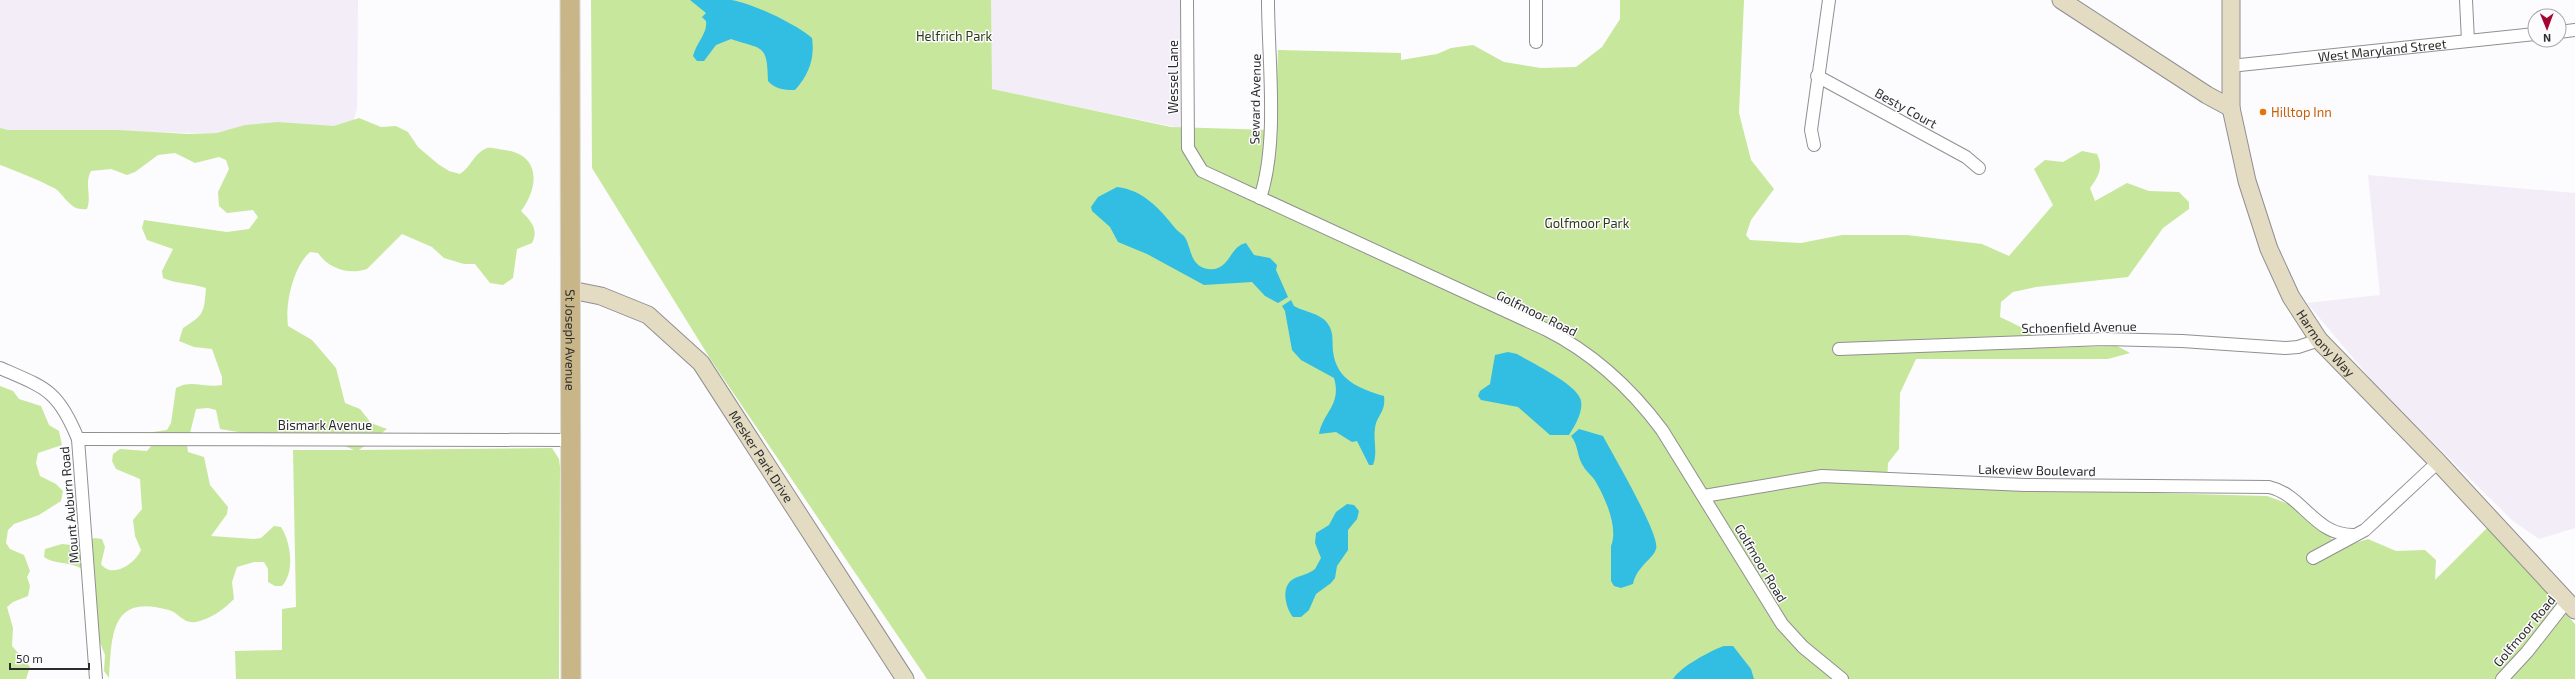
<svg xmlns="http://www.w3.org/2000/svg" width="2575" height="679" font-family="'Exo 2',sans-serif">
<style>
.built{fill:#f2edf7}
.green{fill:#c7e79c}
.water{fill:#32bde3}
.lines{fill:none;stroke-linecap:round;stroke-linejoin:round}
.street-casing{stroke:#918f92;stroke-width:14}
.secondary-casing{stroke:#918f92;stroke-width:19}
.primary-casing{stroke:#d9d9d9;stroke-width:21}
.street{stroke:#fff;stroke-width:12}
.secondary{stroke:#e4dbc3;stroke-width:17}
.primary{stroke:#c8b688;stroke-width:19}
.food-dot{fill:#e8710a;stroke:#fcfbfe;stroke-width:1.5}
.labels{text-anchor:middle;dominant-baseline:central;stroke-width:3;stroke-linejoin:round;paint-order:stroke}
.park-label{font-size:13px;fill:#2d3c16;stroke:#fcfbfe}
.street-label{font-size:13px;fill:#2d2c2d;stroke:#fcfbfe}
.food-label{font-size:13px;fill:#c56008;stroke:#fcfbfe;text-anchor:start}
</style>
<rect width="100%" height="100%" fill="#fcfbfe"/>
<g class="built">
<polygon points="0,0 358,0 357,109 349,135 0,130"/>
<polygon points="991,0 1180,0 1180,128 991,89"/>
<polygon points="2368,175 2575,193 2575,528 2539,539 2513,521 2379,389 2307,303 2380,295"/>
</g>
<g class="green">
<path d="M591,0H991L992,89L1171,127L1275,130L1278,50L1401,53V60L1437,54L1451,48L1473,45L1504,62L1541,68L1576,67L1602,47L1620,19V0H1744L1739,113L1751,160L1774,189L1751,220L1746,235L1750,240L1801,243L1842,235H1907L1982,244L2009,256L2053,205L2034,169L2045,160L2063,162L2082,151L2097,154C2104,168 2098,177 2090,188L2095,201L2127,183L2149,191L2179,192L2189,202V209L2163,228L2128,277L2036,287L2013,292L2001,302L2000,317L2029,331L2042,348L2117,346L2130,353L2108,359H1916L1900,393L1899,449L1888,463L1887,486L2267,496L2289,504L2342,547L2368,539L2396,551L2425,550L2436,560L2435,580L2488,527L2575,624V679H927L711,360L592,168Z"/>
<path d="M359,118L381,127L396,126L408,132L418,147L438,164L449,171L460,174C471,167 474,153 487,148C491,147 500,150 505,150C541,155 539,187 521,211C531,221 539,229 532,243L517,249L513,278L503,285L490,283L475,264H464L444,258L432,247L402,234L367,269C349,275 329,269 318,253L310,252C293,267 285,304 288,326L312,340L336,368L345,403L360,409L371,423L387,429L359,450L552,448L559,459L560,467L559,679H236L235,651L282,650V609L296,607L293,450H354L331,440L268,437L220,429L216,410L208,408L196,409L187,445L188,452L204,457L210,485L228,507L227,514L211,536L254,539L261,538L274,526L281,527C291,542 295,572 282,586H275L268,582V569L264,562H254L237,567L232,582L234,599C224,609 211,619 196,622C183,624 179,613 169,610C110,593 112,635 109,678L104,671L105,655L86,607L82,569C70,561 55,565 44,557L45,549L62,544L81,546L94,538L102,539L105,547L101,564C112,579 135,564 141,550L135,536L133,520L142,509L140,479L116,469L112,461L113,454L120,449L147,451L152,445L153,432L167,430L171,423L176,388C191,379 204,388 222,385V377L212,349L194,347L179,341L183,328C204,315 204,313 206,288C191,283 177,284 163,278L162,271L173,249L147,240L142,228L144,220L227,232L249,229L258,217L253,210L227,213L219,206L218,192L229,169L226,160L219,157L195,163L175,153L158,155L135,172L127,175L111,169L91,171C84,184 92,196 87,209C71,211 67,199 57,190C53,186 7,167 0,165V128L8,130H118L188,134L217,133L245,125L277,122L334,126Z"/>
<polygon points="0,386 13,391 19,399 41,406 49,425 59,431 62,445 38,453 36,463 40,476 56,484 63,491 61,501 39,515 14,524 8,530 6,543 10,549 24,555 30,571 27,577 30,586 28,596 13,602 7,607 13,628 12,646 30,667 26,679 0,679"/>
</g>
<g class="water">
<path d="M690,0C703,0 718,0 731,0C752,3 796,24 812,38C815,58 809,75 795,90C783,90 775,89 768,81C767,44 764,50 731,39L716,45L704,61H697L693,56C696,43 708,33 706,21L702,17L706,13Z"/>
<path d="M1117,187C1143,190 1159,208 1175,228C1177,231 1181,233 1184,236C1192,247 1189,266 1208,269C1230,272 1229,246 1246,243L1254,255L1270,258L1277,265L1276,270L1288,297L1278,303L1265,296L1252,282L1204,285L1147,254L1118,242L1110,227L1092,211L1091,207L1098,197Z"/>
<path d="M1291,300L1294,306C1304,312 1321,313 1328,324C1334,333 1332,341 1333,351C1336,380 1360,389 1384,396C1386,412 1377,415 1375,428C1373,440 1378,453 1373,465H1369L1357,441L1352,442L1336,432L1319,434C1323,412 1342,405 1334,378L1301,360L1292,350L1285,311L1282,306Z"/>
<path d="M1508,352L1517,354C1532,363 1574,383 1580,398C1585,409 1575,426 1569,435H1550L1518,407L1481,400L1478,396L1480,391L1490,384L1495,355Z"/>
<path d="M1579,429L1603,436C1612,453 1661,536 1656,549C1653,559 1637,566 1633,584L1621,588L1614,586L1611,581V546C1619,527 1604,495 1594,479C1590,474 1585,470 1582,464C1577,455 1578,444 1571,436Z"/>
<path d="M1347,504L1354,505L1359,511L1357,519L1348,530V550L1337,566L1335,578L1331,583L1316,594L1309,610L1301,617H1293C1285,607 1280,585 1295,578C1302,575 1309,574 1315,569L1321,558L1315,543L1316,533L1329,525L1336,512Z"/>
<path d="M1724,646H1733L1751,669L1754,679H1673C1680,667 1710,651 1724,646Z"/>
</g>
<g class="lines">
<defs>
<g id="street">
<path d="M1187,0L1188,148L1202,171L1545,329C1593,353 1630,387 1662,430L1782,624L1803,647L1842,679"/>
<polyline points="2466,0 2468,41"/>
<polyline points="2559,32 2575,30"/>
<polyline points="1536,42 1536,0"/>
<path id="s1" d="M2230,66L2535,34"/>
<polyline points="1817,76 1966,157 1979,168"/>
<polyline points="1814,145 1811,130 1829,0"/>
<path d="M1260,198C1279,142 1268,60 1268,0"/>
<polyline points="1839,349 2104,339 2182,341 2285,348 2298,347 2319,340"/>
<path d="M0,368C46,388 58,390 78,439L96,679"/>
<polyline points="78,439 571,440"/>
<path d="M1704,496L1822,476L2025,485L2269,487C2304,495 2314,536 2355,535"/>
<polyline points="2313,558 2365,530 2438,462"/>
<polyline points="2502,679 2527,652 2567,601"/>
</g>
<g id="secondary">
<polyline points="2061,0 2207,95 2231,108"/>
<path id="s2" d="M2231,0V108L2247,181L2269,249L2291,297L2319,340L2438,462L2575,610"/>
<path id="s3" d="M571,290L601,296L648,315L701,363L905,679"/>
</g>
<g id="primary">
<path id="s4" d="M570,0L571,679"/>
</g>
</defs>
<use href="#street" class="street-casing"/>
<use href="#secondary" class="secondary-casing"/>
<use href="#primary" class="primary-casing"/>
<use href="#street" class="street"/>
<use href="#secondary" class="secondary"/>
<use href="#primary" class="primary"/>
</g>
<circle class="food-dot" cx="2263" cy="112" r="4"/>
<g class="labels">
<g class="park-label">
<text x="954" y="36">Helfrich Park</text>
<text x="1587" y="223">Golfmoor Park</text>
</g>
<g class="street-label">
<text stroke="none"><textPath href="#s1" startOffset="153">West Maryland Street</textPath></text>
<text transform="translate(1173 77) rotate(-90)">Wessel Lane</text>
<text transform="translate(1255 99) rotate(-89)">Seward Avenue</text>
<text transform="translate(1906 108) rotate(29)">Besty Court</text>
<text transform="translate(1537 313) rotate(26)">Golfmoor Road</text>
<text transform="translate(2079 327) rotate(-1)">Schoenfield Avenue</text>
<text stroke="none"><textPath href="#s4" startOffset="340">St Joseph Avenue</textPath></text>
<text stroke="none"><textPath href="#s2" startOffset="365">Harmony Way</textPath></text>
<text x="325" y="425">Bismark Avenue</text>
<text stroke="none"><textPath href="#s3" startOffset="264">Mesker Park Drive</textPath></text>
<text transform="translate(2037 470) rotate(1)">Lakeview Boulevard</text>
<text transform="translate(69 505) rotate(-95)">Mount Auburn Road</text>
<text transform="translate(1761 563) rotate(59)">Golfmoor Road</text>
<text transform="translate(2524 631) rotate(-50)">Golfmoor Road</text>
</g>
<g class="food-label">
<text x="2271" y="112">Hilltop Inn</text>
</g>
</g>
<g transform="translate(2547 28) rotate(179)"><circle r="19" fill="#fcfbfe" stroke="#a9a8aa"/>
<path d="M0-3L7 15L0 10L-7 15Z" fill="#a40632"/>
<text y="-6" font-size="11" font-weight="bold" text-anchor="middle" fill="#2d2c2d">N</text>
</g>
<path d="M10 663v6h79v-6" fill="none" stroke="#2d2c2d" stroke-width="2"/>
<text x="16" y="663" font-size="12" fill="#2d2c2d" stroke="#fcfbfe" stroke-width="3" paint-order="stroke">50 m</text>
</svg>
